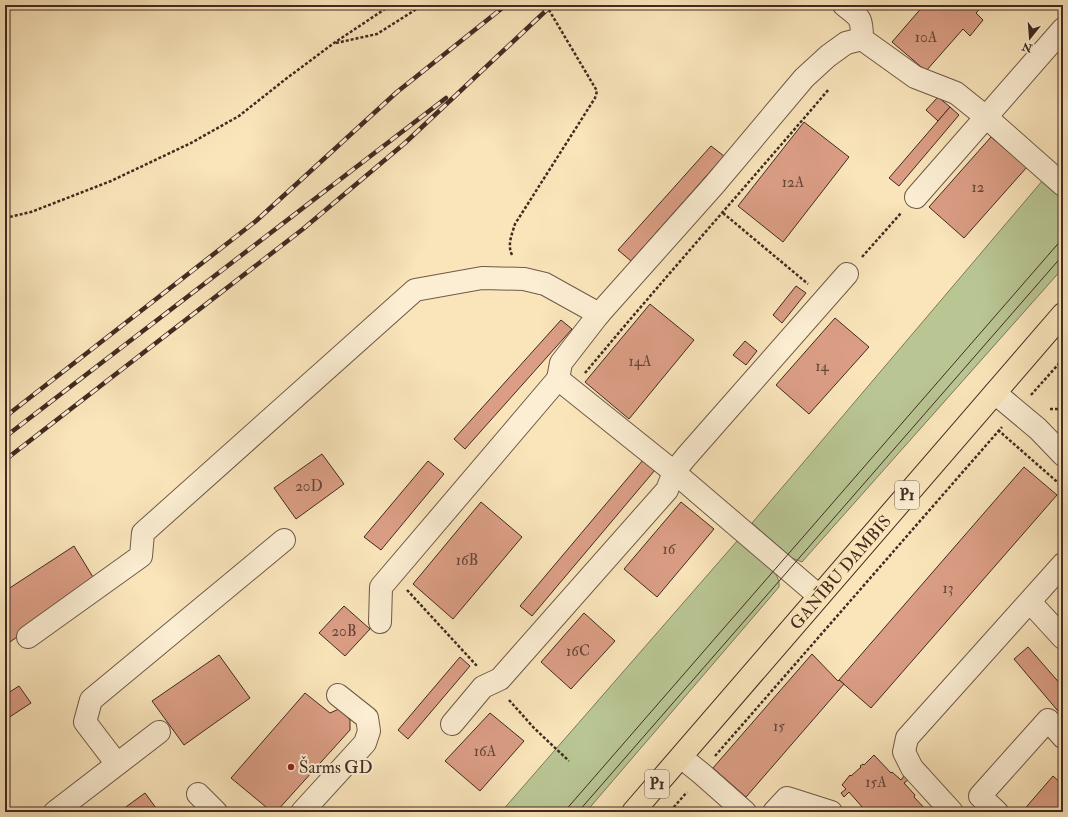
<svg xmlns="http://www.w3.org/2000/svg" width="1068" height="817" font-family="'IM FELL Double Pica',serif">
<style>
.green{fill:#b9c694;stroke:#7d785a}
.building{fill:#db9e85;stroke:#412a21}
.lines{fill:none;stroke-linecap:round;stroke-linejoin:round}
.minor-casing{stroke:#6f5948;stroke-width:24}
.major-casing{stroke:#412a21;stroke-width:24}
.path{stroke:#412a21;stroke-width:2.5;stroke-dasharray:3 2;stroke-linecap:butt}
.minor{stroke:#fceed3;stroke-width:22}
.major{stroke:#fae5bb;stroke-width:22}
.tram{stroke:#412a21;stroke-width:1}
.rail-casing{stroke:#412a21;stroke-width:4.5}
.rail{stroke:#fceed3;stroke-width:3;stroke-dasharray:9;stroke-linecap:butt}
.poi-dot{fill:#8f2418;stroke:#fceed3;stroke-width:1.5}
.labels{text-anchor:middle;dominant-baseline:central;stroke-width:4;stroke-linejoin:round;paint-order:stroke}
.number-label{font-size:15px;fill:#68473a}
.shield{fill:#fceed3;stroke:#796556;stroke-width:1}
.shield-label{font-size:16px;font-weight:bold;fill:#412a21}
.street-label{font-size:17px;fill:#412a21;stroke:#fceed3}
.poi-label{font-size:17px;fill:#412a21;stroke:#fceed3;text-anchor:start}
</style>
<rect width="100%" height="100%" fill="#fae5bb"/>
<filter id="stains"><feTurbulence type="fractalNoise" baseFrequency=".005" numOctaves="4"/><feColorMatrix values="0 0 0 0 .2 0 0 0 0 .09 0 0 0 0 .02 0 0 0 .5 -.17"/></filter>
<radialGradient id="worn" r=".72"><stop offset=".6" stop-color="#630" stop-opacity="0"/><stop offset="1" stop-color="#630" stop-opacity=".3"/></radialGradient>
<g class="green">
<polygon points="1043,180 1063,197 1063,268 809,554 802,562 792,558 752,523"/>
<path d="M738,540C750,550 782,570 779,587L586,812H501Z"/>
</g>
<g class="building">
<polygon points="924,5 983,5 976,13 983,20 970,36 963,29 926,71 892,42"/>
<polygon points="938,97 950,107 938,121 926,110"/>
<polygon points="950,107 959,115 899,186 889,178"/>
<polygon points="804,122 849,157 783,242 738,206"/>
<polygon points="991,137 1027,167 964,238 929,207"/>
<polygon points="711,146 724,156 631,261 618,250"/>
<polygon points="796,286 806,293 782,323 773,315"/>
<polygon points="650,304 694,340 629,419 585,382"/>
<polygon points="835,318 869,347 809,414 776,385"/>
<polygon points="561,320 572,329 465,449 454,439"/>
<polygon points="745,341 757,351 746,365 733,355"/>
<polygon points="322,454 344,484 296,519 274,488"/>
<polygon points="643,460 655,470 532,616 520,606"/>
<polygon points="428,461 444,474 381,550 364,537"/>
<polygon points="1024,467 1057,495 871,708 839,680"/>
<polygon points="481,502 522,537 453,619 413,584"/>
<polygon points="681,502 714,529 657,597 624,569"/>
<polygon points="74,546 96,582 7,644 5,641 5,591"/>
<polygon points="344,606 370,629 345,656 319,633"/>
<polygon points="584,613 615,641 571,689 541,662"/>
<polygon points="1028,647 1063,687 1063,717 1014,659"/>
<polygon points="812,654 838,681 839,680 844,684 746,797 713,768"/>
<polygon points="219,655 250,698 184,745 152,701"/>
<polygon points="460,657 470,666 408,739 398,730"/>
<polygon points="19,686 31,703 5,720 5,695"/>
<polygon points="305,693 330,713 339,709 350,720 350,730 276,812 272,812 231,778"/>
<polygon points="490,713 524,741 480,791 445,761"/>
<polygon points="874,755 891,773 892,772 901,780 904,776 908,780 904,783 915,795 914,797 928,812 867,812 865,811 862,812 860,810 863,808 849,792 844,797 841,793 846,789 842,785 850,775 851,776 861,767 860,766 863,764 864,765"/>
<polygon points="1053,776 1063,785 1063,812 1022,812"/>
<polygon points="145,793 159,812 119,812"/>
</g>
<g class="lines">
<defs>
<g id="minor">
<path d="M844,5C860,18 862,17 862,39L915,77L956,93L986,117L1063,185"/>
<polyline points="916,197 1063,29"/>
<polyline points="599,314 714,185 804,78 828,56 846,43 862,39"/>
<polyline points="995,393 1038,429 1063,455"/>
<polyline points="1030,602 1063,638"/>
<polyline points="380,622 381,587 558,379"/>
<polyline points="28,637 141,556 143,533 415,290 482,278 524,279 545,284 599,314 561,363 558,379 674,472 819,596"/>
<polyline points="452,724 483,687 500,679 667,490 674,472 686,457 847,274"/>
<polyline points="681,757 702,774 745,812"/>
<polyline points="117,764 85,722 91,700 284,540"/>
<polyline points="198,794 216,812"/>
<polyline points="55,812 159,732"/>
<polyline points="302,812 365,743 369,731 367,718 338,695"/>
<polyline points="774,812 787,798 831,812"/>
<polyline points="952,812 912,768 904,752 907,738 1063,564"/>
<polyline points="997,812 980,796 1048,720 1063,737"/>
</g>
<g id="major">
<path id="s1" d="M633,812L1063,314"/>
</g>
</defs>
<use href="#minor" class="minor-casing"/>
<use href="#major" class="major-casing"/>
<g class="path">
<polyline points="336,43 377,34 423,5"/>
<polyline points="723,213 808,284"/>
<polyline points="5,218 31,212 111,181 191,143 239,116 287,78 334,43 391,5"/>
<path d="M512,255C507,245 512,234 515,224L595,98L597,91L546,5"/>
<polyline points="862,257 901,213"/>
<path d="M585,373C665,277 748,184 829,89"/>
<polyline points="1031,395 1063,359"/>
<polyline points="1050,409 1063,409"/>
<polyline points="998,430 1063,487"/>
<polyline points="407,590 477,666"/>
<polyline points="509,700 534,728 569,761"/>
<polyline points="715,756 1002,427"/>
<polyline points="673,812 673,808 687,792"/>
</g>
<use href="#minor" class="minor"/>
<use href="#major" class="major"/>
<g class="tram">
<polyline points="564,812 1063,238"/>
<polyline points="578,812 1063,255"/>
</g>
<defs>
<g id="rail">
<polyline points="5,417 256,221 397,92 506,5"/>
<polyline points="5,437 446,98"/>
<polyline points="5,460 303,229 405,143 552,5"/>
</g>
</defs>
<use href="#rail" class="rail-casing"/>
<use href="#rail" class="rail"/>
</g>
<circle class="poi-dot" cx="291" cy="767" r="4"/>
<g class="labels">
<g class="number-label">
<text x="926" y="37">10A</text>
<text x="793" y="182">12A</text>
<text x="978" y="187">12</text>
<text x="640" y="361">14A</text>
<text x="822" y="366">14</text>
<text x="309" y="486">20D</text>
<text x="669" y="549">16</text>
<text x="467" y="560">16B</text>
<text x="948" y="588">13</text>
<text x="344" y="631">20B</text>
<text x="578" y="651">16C</text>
<text x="779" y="726">15</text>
<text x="485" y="751">16A</text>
<text x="876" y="782">15A</text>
</g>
<g class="shield">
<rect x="895" y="481" width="24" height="28" rx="3"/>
<rect x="645" y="770" width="24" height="28" rx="3"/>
</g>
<g class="shield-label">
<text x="907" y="495">P1</text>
<text x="657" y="784">P1</text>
</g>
<g class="street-label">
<text stroke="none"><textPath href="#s1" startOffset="317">GANĪBU DAMBIS</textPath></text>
</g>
<g class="poi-label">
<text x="299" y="767">Šarms GD</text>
</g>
</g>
<rect width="1068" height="817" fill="none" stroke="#fae5bb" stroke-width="20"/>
<rect x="6" y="6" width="1056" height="805" fill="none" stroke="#412a21" stroke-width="2"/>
<rect x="10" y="10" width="1048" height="797" fill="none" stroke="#412a21"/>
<g transform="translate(1030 38) rotate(197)" stroke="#fceed3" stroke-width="3" paint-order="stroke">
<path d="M0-3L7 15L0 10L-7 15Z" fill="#412a21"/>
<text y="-6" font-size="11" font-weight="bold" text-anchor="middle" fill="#412a21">N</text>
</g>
<rect width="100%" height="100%" filter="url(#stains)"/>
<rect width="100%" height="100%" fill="url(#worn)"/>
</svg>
